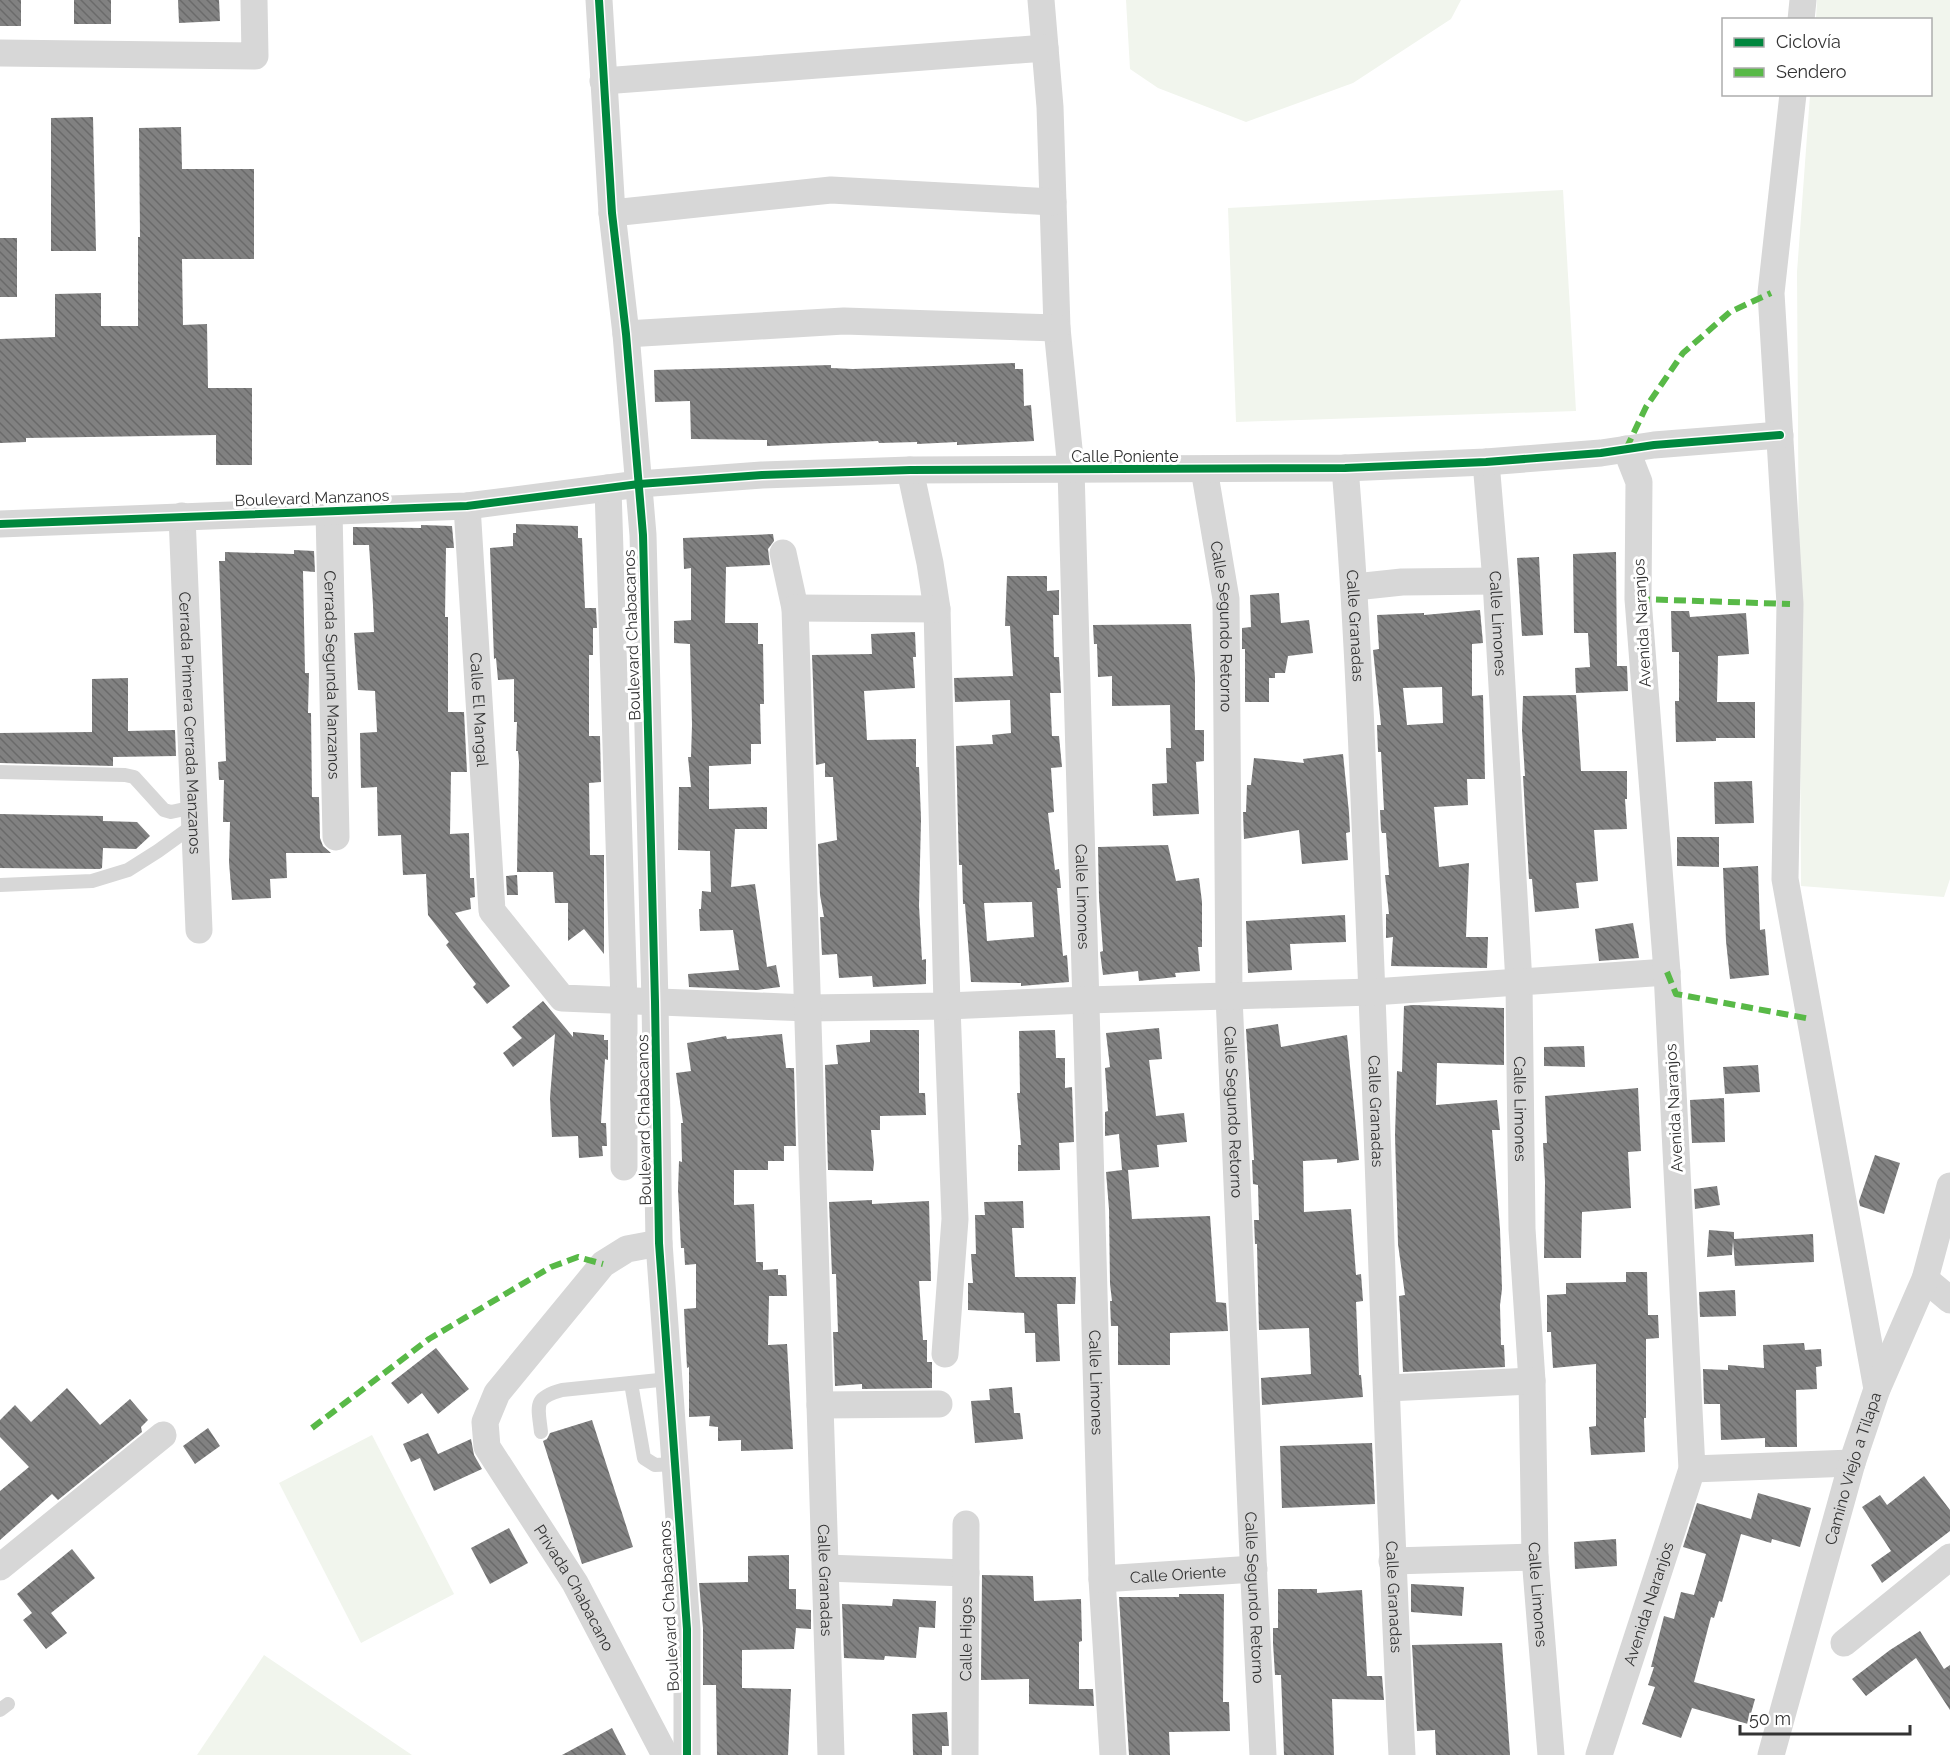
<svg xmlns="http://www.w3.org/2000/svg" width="1950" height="1755" font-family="Raleway,sans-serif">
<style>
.grass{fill:#f1f5ed}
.building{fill:url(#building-back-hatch);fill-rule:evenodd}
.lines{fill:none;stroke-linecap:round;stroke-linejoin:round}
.service{stroke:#d7d7d7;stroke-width:14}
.minor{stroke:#d7d7d7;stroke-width:27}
.quiet{stroke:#58b947;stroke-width:6;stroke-dasharray:12 6;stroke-linecap:butt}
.cycleway-casing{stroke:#fff;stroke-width:11}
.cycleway{stroke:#00873e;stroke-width:8}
.labels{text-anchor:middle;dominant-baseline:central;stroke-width:6;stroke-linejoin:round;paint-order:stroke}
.street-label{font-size:16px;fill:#333;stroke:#fff}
</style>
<defs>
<pattern id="building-back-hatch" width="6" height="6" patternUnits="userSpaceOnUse" patternTransform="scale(1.5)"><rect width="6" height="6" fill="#818181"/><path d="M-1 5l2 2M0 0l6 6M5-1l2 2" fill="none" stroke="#6a6a6a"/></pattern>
</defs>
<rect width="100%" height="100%" fill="#fff"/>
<g class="grass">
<polygon points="1126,0 1461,0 1451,19 1353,83 1246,122 1158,88 1130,69"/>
<polygon points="1817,0 1950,0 1950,879 1944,897 1801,886 1797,272 1810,95 1930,94 1930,20 1816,19"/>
<polygon points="1563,190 1576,411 1236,422 1228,208"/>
<polygon points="372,1435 454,1594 361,1643 279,1483"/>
<polygon points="264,1655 412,1755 197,1755"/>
</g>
<g class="building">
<rect x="0" y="0" width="21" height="26"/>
<rect x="74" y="0" width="37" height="24"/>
<polygon points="178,0 219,0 220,21 179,23"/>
<polygon points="93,117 96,251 51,251 51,118"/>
<polygon points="181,127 182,169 254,169 254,259 182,259 183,325 207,324 208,388 252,388 252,465 216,465 216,435 26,438 26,442 0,443 0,339 55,337 55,294 101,293 101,326 138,326 138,237 140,237 139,128"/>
<rect x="0" y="238" width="17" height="59"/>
<polygon points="1015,363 1015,369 1023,369 1024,406 1031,405 1034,441 957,445 957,442 917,444 917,442 879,443 878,441 767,446 767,440 691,439 690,401 655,402 654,370 831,365 831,368 853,369"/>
<polygon points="516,524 578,526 578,538 582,538 585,608 596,608 597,628 593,628 593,655 589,655 589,736 600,736 601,782 589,783 590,855 604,855 604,954 584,929 568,941 568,903 555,903 553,872 517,872 519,762 518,751 516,751 517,722 514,722 514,679 498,680 496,658 494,659 490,548 513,546 513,533 516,533"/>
<polygon points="421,525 452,526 454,548 446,548 445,617 448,617 448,712 464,712 467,772 451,772 450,834 469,833 470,878 474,878 475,897 470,898 471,909 455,913 510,986 487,1004 473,987 476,984 446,945 449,942 428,915 426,874 403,875 401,835 378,836 377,787 361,788 360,733 377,732 375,691 358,690 354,633 374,632 373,605 369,545 353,545 353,527 421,528"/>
<polygon points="773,534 774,541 768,549 770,565 726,567 725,623 758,623 758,644 763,644 764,704 760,704 761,744 751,744 751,764 709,766 709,809 767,807 767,829 735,829 731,887 755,884 767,967 776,965 780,987 757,990 689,987 688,974 739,970 733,930 700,931 699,909 701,909 702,891 711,892 710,851 678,850 679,787 691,787 688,757 691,757 692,725 690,644 674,643 674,621 691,620 691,568 684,569 683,538"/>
<polygon points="294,550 314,551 315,572 303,571 305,673 309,673 308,713 311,713 312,797 319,797 320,838 323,846 331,853 286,853 287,878 270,879 271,898 232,900 229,862 230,822 223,822 224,780 219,780 218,762 226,761 219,561 225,561 225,552 294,554"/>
<polygon points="1616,552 1617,666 1627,666 1628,691 1576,693 1575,668 1590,667 1588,633 1574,633 1573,554"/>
<polygon points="1539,557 1543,635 1522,636 1517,558"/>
<path d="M1007,576H1047V591L1059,590V615H1053L1054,657H1059L1061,693H1050L1052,736H1059L1062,767L1051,768L1054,812L1048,813L1055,870L1059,869L1061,888H1057L1063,956L1067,955L1069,982L1021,986V983L971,982L965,904H963L962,865H959L956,746L993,744L992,735L1011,733L1010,700L955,702L954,678L1013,676L1010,626H1005ZM1032,902L1034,937L987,941L984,903Z"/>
<polygon points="1279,593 1281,623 1309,620 1313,653 1288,656 1285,673 1275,673 1275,678 1269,678 1269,702 1245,702 1245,649 1242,649 1242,628 1251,627 1250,595"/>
<path d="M1480,610L1483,643L1472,644V696L1483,695L1485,779H1467L1468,805L1434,807L1439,867L1469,863L1466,937H1488L1487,968L1391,966L1393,937L1386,938V914H1389L1385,875H1389L1386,833H1382L1381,830L1380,810H1384L1381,752H1378L1377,725H1381L1373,650L1379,649L1377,615L1424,613V615ZM1442,687L1443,723L1407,725L1403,688Z"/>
<polygon points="1671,611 1689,611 1690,617 1746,613 1749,654 1718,656 1717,702 1755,702 1755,738 1716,738 1716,741 1676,742 1675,701 1679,701 1679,652 1672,652"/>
<polygon points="1191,624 1195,678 1195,730 1204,730 1204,761 1196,762 1199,814 1153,816 1152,784 1167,783 1166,748 1171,748 1170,705 1112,706 1112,676 1098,677 1097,644 1094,644 1093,625"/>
<polygon points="915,632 916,657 913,657 915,688 864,691 867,740 916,739 916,767 919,767 921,819 919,906 922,960 926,959 926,984 873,987 872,976 839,978 837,954 822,955 820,917 824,917 820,895 818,844 837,840 833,777 825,777 825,763 816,765 812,655 872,654 871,634"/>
<polygon points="128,678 128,731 175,730 176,756 113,757 113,766 0,763 0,733 92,732 92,679"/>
<polygon points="1576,695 1581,771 1627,771 1627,799 1625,799 1627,829 1594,830 1598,881 1576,883 1579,908 1535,912 1532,879 1529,879 1523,776 1525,776 1522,730 1523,696"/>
<polygon points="1343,754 1349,813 1350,832 1346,833 1348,860 1302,864 1299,830 1244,839 1243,812 1246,812 1247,785 1251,785 1254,758 1304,763 1303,759"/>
<polygon points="1752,781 1754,823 1715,824 1714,782"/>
<polygon points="0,814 103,816 103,821 137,822 150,836 136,849 103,848 102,868 100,869 0,868"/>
<polygon points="1677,837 1719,837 1719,867 1677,866"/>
<polygon points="1168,845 1176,881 1199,878 1202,902 1202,947 1198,947 1200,971 1175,973 1176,977 1139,981 1138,971 1103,975 1100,952 1103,951 1099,898 1098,847"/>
<polygon points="1758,866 1760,930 1765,929 1769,975 1730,979 1726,941 1723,868"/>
<polygon points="517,875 518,895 507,895 506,876"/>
<polygon points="1345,915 1346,942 1290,944 1292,970 1248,973 1246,921"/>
<polygon points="1633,923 1639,958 1599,961 1595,929"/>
<polygon points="543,1001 573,1037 573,1032 604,1035 604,1040 608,1040 608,1060 605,1059 601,1123 606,1123 607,1146 602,1146 603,1156 579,1158 578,1136 552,1137 550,1098 555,1034 513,1067 503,1053 522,1038 512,1027"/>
<polygon points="1413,1005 1504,1008 1504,1065 1437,1063 1436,1105 1497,1100 1500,1130 1492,1130 1500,1229 1502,1289 1500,1305 1501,1345 1504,1345 1505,1367 1403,1372 1399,1296 1405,1295 1398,1244 1395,1135 1397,1071 1402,1072 1404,1006"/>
<polygon points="1278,1024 1281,1047 1347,1035 1359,1160 1337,1163 1337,1159 1303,1161 1304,1212 1351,1209 1356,1275 1361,1274 1363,1301 1356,1302 1359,1375 1361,1375 1363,1397 1262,1405 1261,1378 1311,1374 1309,1328 1259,1330 1257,1244 1255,1244 1254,1220 1259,1220 1258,1185 1253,1184 1252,1160 1254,1160 1246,1029"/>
<polygon points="1159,1028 1162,1059 1149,1060 1156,1116 1184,1113 1187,1142 1157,1145 1159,1167 1128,1170 1132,1219 1210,1216 1216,1302 1226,1303 1228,1331 1170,1333 1170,1365 1118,1365 1118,1326 1111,1326 1110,1301 1112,1301 1110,1284 1109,1209 1106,1172 1122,1170 1119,1134 1105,1136 1105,1112 1108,1111 1105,1068 1110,1067 1106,1033"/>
<polygon points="870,1030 919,1030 919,1093 925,1093 926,1115 880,1116 880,1130 871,1130 874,1163 873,1171 828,1170 825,1065 838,1064 836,1045 870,1042"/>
<polygon points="1055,1030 1056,1058 1065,1058 1065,1088 1072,1087 1074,1142 1059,1143 1060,1170 1018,1171 1018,1145 1021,1145 1017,1093 1020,1093 1019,1031"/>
<polygon points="782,1034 786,1068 794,1068 796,1146 784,1146 784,1161 768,1161 768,1170 734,1170 734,1205 754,1204 756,1262 763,1262 763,1270 778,1269 778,1275 786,1275 787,1296 769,1296 768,1345 787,1344 793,1449 741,1451 741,1440 718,1441 718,1427 709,1426 710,1416 689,1417 689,1367 687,1368 684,1309 696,1308 696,1264 685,1265 684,1248 681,1248 678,1190 679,1161 682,1162 681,1123 683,1123 676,1073 691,1071 687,1043 726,1036 727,1039"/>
<polygon points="1584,1046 1585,1067 1544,1066 1544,1047"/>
<polygon points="1758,1065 1760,1092 1725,1094 1723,1067"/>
<polygon points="1638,1088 1641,1151 1628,1152 1631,1208 1582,1212 1581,1258 1544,1258 1545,1182 1543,1143 1547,1143 1545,1096"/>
<polygon points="1724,1098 1725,1142 1692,1143 1690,1100"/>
<polygon points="1875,1155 1900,1163 1884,1214 1860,1206 1859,1201"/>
<polygon points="1717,1186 1720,1205 1695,1209 1694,1189"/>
<polygon points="872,1200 872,1204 929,1201 931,1281 919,1281 923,1340 927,1340 927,1362 932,1362 932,1388 862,1389 862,1384 835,1386 833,1332 838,1332 836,1274 832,1274 829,1202"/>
<polygon points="1023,1201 1024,1228 1012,1228 1015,1277 1076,1277 1075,1304 1057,1304 1060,1361 1036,1362 1035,1333 1025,1333 1024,1313 968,1310 968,1283 973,1283 971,1254 976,1254 975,1215 985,1215 984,1202"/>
<polygon points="1709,1230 1734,1232 1734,1239 1813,1234 1814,1262 1735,1266 1733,1241 1732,1255 1707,1257"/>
<polygon points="1626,1272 1647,1272 1648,1315 1658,1315 1659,1338 1646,1339 1646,1418 1644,1418 1645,1452 1591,1455 1589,1427 1596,1426 1596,1364 1553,1368 1551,1332 1547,1332 1547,1295 1566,1294 1566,1283 1626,1282"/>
<polygon points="1735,1290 1736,1316 1700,1317 1699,1292"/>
<polygon points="1804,1343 1805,1350 1821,1349 1822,1366 1816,1367 1817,1389 1796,1390 1797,1447 1765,1447 1765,1438 1721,1440 1720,1404 1704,1404 1703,1369 1728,1370 1728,1365 1764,1368 1763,1345"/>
<polygon points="436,1348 469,1389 438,1414 422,1393 408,1404 391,1383"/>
<polygon points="1012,1387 1014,1413 1020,1413 1023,1439 975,1443 971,1401 990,1400 989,1389"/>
<polygon points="67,1388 100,1425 130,1399 148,1420 141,1427 142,1432 58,1500 52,1494 0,1540 0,1491 29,1467 0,1437 0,1420 15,1405 31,1422"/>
<polygon points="592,1420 633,1547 582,1564 543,1441 547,1439 550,1433"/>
<polygon points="208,1428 220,1446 195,1464 183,1446"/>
<polygon points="428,1433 438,1454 471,1439 474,1455 482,1469 434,1491 420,1458 411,1462 403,1444"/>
<polygon points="1372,1443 1375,1504 1282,1508 1280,1446"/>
<polygon points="1924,1476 1950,1510 1950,1531 1882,1583 1871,1565 1891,1551 1862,1507 1880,1495 1887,1505"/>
<polygon points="1758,1493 1811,1508 1800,1547 1772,1539 1771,1543 1741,1534 1722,1602 1719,1601 1714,1618 1711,1617 1694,1682 1755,1699 1748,1724 1692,1708 1681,1738 1642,1724 1655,1687 1648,1685 1654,1667 1651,1667 1664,1616 1674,1619 1681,1592 1694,1595 1706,1554 1683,1547 1697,1503 1751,1519"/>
<polygon points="509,1528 528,1563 490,1584 471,1548"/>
<polygon points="1616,1539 1617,1566 1575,1569 1574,1542"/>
<polygon points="72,1549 95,1578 51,1613 67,1633 46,1649 23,1620 32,1613 17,1594"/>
<polygon points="789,1555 789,1589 796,1589 796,1609 811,1610 811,1629 796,1628 794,1649 742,1650 742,1688 791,1689 788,1755 717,1755 716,1685 703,1685 703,1628 699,1583 748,1582 748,1556"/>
<polygon points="982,1575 1033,1576 1034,1601 1081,1599 1082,1641 1079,1642 1079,1689 1093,1689 1094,1706 1029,1704 1029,1679 981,1680"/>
<polygon points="1411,1584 1464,1587 1462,1616 1411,1612"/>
<polygon points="1278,1589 1317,1589 1317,1593 1362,1590 1367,1676 1382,1676 1384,1700 1332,1699 1334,1755 1284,1755 1281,1675 1275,1675 1273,1643 1273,1628 1278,1628"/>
<polygon points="1179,1594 1224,1594 1223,1702 1229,1702 1230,1731 1169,1732 1170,1755 1129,1755 1119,1597 1179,1597"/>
<polygon points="893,1599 936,1601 935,1628 919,1627 916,1658 885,1656 884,1660 844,1658 842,1604 892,1606"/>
<polygon points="1920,1631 1944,1669 1950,1665 1950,1710 1916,1658 1866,1696 1852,1679 1890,1650"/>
<polygon points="1502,1643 1510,1755 1436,1755 1435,1730 1417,1731 1412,1645"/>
<polygon points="947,1712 949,1746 942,1746 942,1755 913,1755 912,1714"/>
<polygon points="612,1728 626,1755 562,1755"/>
</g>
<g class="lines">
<g class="service">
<polyline points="0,772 125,775 134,777 164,810 171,812 194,807"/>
<polyline points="0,885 92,881 128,870 158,851 194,825"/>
<polyline points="631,1383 644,1458 655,1465 675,1464"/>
<path d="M541,1432C538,1405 533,1398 562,1390L669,1379"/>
<polyline points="0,1710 8,1704"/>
</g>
<g class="minor">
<polyline points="599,0 612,213 626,334 643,535 655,1002 659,1243 687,1629 687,1755"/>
<path id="s1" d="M1041,0L1050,107L1057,328L1071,469L1102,1579L1113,1755"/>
<polyline points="1801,20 1803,0"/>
<polyline points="0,53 255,56 254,0"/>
<polyline points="603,81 1045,48"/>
<polyline points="1793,94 1771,293 1790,604 1785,879 1877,1389"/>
<polyline points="612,213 831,190 1053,202"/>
<polyline points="626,334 844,321 1057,328"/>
<path id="s2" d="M1486,462L1496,581L1519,983L1522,1229L1532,1381L1535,1557L1551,1755"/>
<path id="s3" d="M1345,468C1357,610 1362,752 1368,895C1380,1181 1387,1468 1402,1755"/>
<path id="s4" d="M1204,469L1226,599L1229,996L1254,1581L1263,1755"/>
<polyline points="910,470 930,563 937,609 947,1006 955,1219 945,1354"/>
<polyline points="608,488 624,1002 624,1167"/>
<path id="s5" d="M467,506L492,911L562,998L808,1008L947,1006L1086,1000L1373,992L1667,972"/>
<path id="s6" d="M329,511L336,837"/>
<path id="s7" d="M182,516L199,930"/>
<polyline points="0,524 467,506 639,484 762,475 910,470 1345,468 1486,462 1601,453 1654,445 1780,435"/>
<path id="s8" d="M783,553L795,608L831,1755"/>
<polyline points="1355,587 1402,582 1496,581"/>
<polyline points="795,608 937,609"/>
<path id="s9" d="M659,1243L627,1249L603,1264L497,1393L485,1422L487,1447L575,1583L665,1755"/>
<polyline points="1925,1279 1950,1300"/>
<polyline points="1388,1388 1532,1381"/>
<polyline points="820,1405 939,1404"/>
<polyline points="1692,1469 1852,1463"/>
<polyline points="1392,1561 1535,1557"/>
<polyline points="0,1567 163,1435"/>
<polyline points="826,1568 966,1573"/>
<path id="s10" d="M1102,1579L1254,1569"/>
<polyline points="1844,1643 1950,1557"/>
<path id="s11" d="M965,1755L966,1524"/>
<path id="s12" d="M1599,1755L1692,1469L1667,972L1638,599L1639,482L1626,449"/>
<path id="s13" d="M1771,1755L1852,1463L1877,1389L1925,1279L1950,1186"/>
</g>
<g class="quiet">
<polyline points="1626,449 1646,407 1683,353 1730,312 1771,293"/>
<polyline points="1638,599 1790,604"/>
<polyline points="1667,972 1676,994 1811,1019"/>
<polyline points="312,1428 429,1339 551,1267 578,1257 603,1264"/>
</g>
<defs>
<g id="cycleway">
<polyline points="599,0 612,213 626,334 643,535 655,1002 659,1243 687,1629 687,1755"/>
<polyline points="0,524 467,506 639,484 762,475 910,470 1345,468 1486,462 1601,453 1654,445 1780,435"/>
</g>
</defs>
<use href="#cycleway" class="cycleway-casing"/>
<use href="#cycleway" class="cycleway"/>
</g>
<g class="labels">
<g class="street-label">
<text x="1125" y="456">Calle Poniente</text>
<text transform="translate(312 498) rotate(-2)">Boulevard Manzanos</text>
<text stroke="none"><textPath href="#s2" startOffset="162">Calle Limones</textPath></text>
<text transform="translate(1642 623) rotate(-93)">Avenida Naranjos</text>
<text stroke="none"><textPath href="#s4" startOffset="159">Calle Segundo Retorno</textPath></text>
<text stroke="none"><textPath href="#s3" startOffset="158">Calle Granadas</textPath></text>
<text transform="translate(632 635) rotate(-92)">Boulevard Chabacanos</text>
<text stroke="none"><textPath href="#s6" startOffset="164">Cerrada Segunda Manzanos</textPath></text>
<text stroke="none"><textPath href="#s5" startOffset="204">Calle El Mangal</textPath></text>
<text stroke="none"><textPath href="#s7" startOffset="207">Cerrada Primera Cerrada Manzanos</textPath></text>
<text stroke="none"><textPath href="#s1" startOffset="898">Calle Limones</textPath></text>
<text stroke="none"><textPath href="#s2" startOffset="648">Calle Limones</textPath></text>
<text transform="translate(1674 1108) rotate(-93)">Avenida Naranjos</text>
<text stroke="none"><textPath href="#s3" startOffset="644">Calle Granadas</textPath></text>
<text stroke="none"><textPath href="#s4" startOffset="645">Calle Segundo Retorno</textPath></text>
<text transform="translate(644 1120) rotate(-91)">Boulevard Chabacanos</text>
<text stroke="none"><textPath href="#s1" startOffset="1384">Calle Limones</textPath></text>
<text stroke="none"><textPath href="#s13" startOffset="298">Camino Viejo a Tilapa</textPath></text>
<text stroke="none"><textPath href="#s10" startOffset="76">Calle Oriente</textPath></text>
<text stroke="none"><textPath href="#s8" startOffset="1029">Calle Granadas</textPath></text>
<text stroke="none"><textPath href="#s9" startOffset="450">Privada Chabacano</textPath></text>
<text stroke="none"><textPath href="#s2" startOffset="1134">Calle Limones</textPath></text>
<text stroke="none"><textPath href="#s4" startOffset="1131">Calle Segundo Retorno</textPath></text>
<text stroke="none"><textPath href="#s3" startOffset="1130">Calle Granadas</textPath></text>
<text stroke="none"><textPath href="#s12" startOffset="159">Avenida Naranjos</textPath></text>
<text transform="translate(669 1606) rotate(-93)">Boulevard Chabacanos</text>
<text stroke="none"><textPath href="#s11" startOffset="116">Calle Higos</textPath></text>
</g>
</g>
<rect x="1722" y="18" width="210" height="78" fill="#ffffff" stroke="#adadad" stroke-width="1.5"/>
<rect x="1734" y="38" width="30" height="9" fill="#00873e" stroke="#adadad" stroke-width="1.5"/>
<text x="1776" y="48" font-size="18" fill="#333333">Ciclovía</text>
<rect x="1734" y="68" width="30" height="9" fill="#58b947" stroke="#adadad" stroke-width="1.5"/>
<text x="1776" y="78" font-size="18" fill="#333333">Sendero</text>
<path d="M1740 1725v9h170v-9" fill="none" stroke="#333333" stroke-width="3"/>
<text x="1749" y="1725" font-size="18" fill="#333333" stroke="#ffffff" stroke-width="4.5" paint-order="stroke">50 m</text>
</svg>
